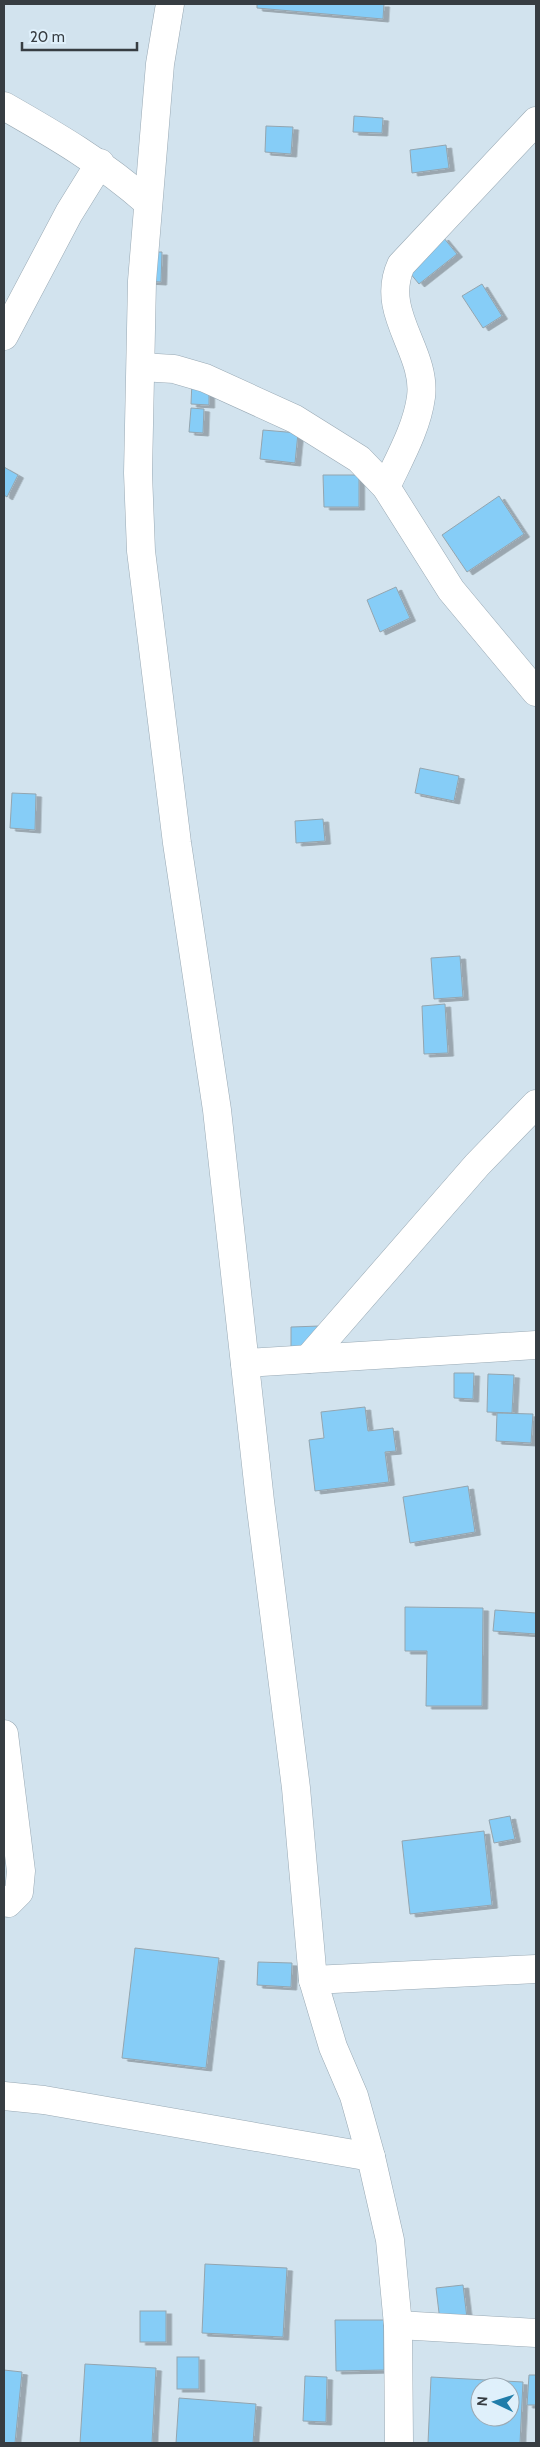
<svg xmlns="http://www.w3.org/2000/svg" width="540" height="2447" font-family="Cabin,sans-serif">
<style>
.building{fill:#86cdf7;stroke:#94a5af;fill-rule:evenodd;filter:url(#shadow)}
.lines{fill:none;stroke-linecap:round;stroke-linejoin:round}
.minor-casing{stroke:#99a9b4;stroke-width:29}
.minor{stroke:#fff;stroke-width:28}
</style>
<defs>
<filter id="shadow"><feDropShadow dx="5.5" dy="3" stdDeviation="0" flood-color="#0004"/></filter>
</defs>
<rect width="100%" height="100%" fill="#d2e3ee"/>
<g class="building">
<polygon points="257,4 384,4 383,19 257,8"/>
<polygon points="354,116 383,118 382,133 353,132"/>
<polygon points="266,126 293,127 291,154 265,152"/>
<polygon points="446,145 449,168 412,173 410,150"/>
<polygon points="443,237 457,254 419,284 405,267"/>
<polygon points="142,252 162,252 161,282 142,281"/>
<polygon points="482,284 502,316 483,328 462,296"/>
<polygon points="192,381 209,382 209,405 191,404"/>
<polygon points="191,408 204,409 203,433 189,432"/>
<polygon points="263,430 298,433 295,463 260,459"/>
<polygon points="4,467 18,475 7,497 4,495"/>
<polygon points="323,475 359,475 359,507 324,507"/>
<polygon points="499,496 524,534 467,572 442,535"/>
<polygon points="396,587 410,618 380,632 367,600"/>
<polygon points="420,768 459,776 454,801 415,793"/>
<polygon points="12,793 36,794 35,830 10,828"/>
<polygon points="323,819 325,841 296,843 295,821"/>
<polygon points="460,956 463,997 434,999 431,958"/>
<polygon points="445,1004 448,1053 424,1054 422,1006"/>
<polygon points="320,1326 321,1355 291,1356 291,1327"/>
<polygon points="454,1373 474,1373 473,1399 454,1398"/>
<polygon points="488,1374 514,1375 512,1413 487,1412"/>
<polygon points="365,1407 368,1431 393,1428 396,1451 385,1452 389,1482 315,1491 309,1440 324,1438 321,1412"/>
<polygon points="497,1413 533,1414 531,1443 496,1441"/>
<polygon points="468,1486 475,1532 410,1543 403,1497"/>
<polygon points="405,1607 483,1608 482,1706 426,1706 427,1651 405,1651"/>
<polygon points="495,1610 536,1613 536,1634 493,1631"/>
<polygon points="510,1816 515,1839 494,1843 489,1820"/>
<polygon points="484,1831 492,1905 410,1914 402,1841"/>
<polygon points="135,1948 219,1958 206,2068 122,2058"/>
<polygon points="258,1962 292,1963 291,1987 257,1985"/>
<polygon points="205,2264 287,2268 283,2337 202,2333"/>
<polygon points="463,2285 467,2318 440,2321 436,2288"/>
<rect x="140" y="2311" width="26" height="31"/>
<polygon points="335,2320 384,2320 384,2370 336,2371"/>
<rect x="177" y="2357" width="22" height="32"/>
<polygon points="85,2364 156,2368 152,2443 80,2443"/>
<polygon points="4,2370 22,2372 15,2443 4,2443"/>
<polygon points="529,2375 536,2375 536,2405 527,2405"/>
<polygon points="305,2376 327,2377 326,2422 303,2421"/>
<path d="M431,2377L523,2382L520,2443H428ZM480,2387H510V2417H480Z"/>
<polygon points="179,2398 256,2404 253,2443 176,2443"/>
</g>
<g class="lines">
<defs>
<g id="minor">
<polyline points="170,4 160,64 142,281 138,473 141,551 177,843 217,1110 260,1501 296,1788 313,1980 333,2047 354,2096 371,2157 390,2240 398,2325 399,2443"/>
<path d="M4,106C55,135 103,163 147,202"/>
<polyline points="4,336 69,213 100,163"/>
<polyline points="141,367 174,369 205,378 295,419 359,459 386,487 451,590 536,692"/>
<path d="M386,487C399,459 417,428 421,397C427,351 379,313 401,265L536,121"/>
<polyline points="308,1359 477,1165 536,1104"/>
<polyline points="245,1363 536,1345"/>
<polyline points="4,1734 21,1871 19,1892 8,1903 4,1902"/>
<polyline points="313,1980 536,1969"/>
<polyline points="4,2096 44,2100 371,2157"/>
<polyline points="398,2325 536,2333"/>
</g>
</defs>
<use href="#minor" class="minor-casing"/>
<use href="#minor" class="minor"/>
</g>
<rect width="540" height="2447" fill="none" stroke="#373d42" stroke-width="10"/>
<g transform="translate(495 2402) rotate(274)"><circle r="24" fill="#dff0fb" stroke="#9ca8b1"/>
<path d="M0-4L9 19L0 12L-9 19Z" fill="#207daa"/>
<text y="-8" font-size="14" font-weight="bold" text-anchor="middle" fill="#373d42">N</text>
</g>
<path d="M22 42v8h115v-8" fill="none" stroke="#373d42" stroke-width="2.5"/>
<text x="30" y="42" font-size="15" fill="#373d42" stroke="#dff0fb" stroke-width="4" paint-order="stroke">20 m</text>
</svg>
